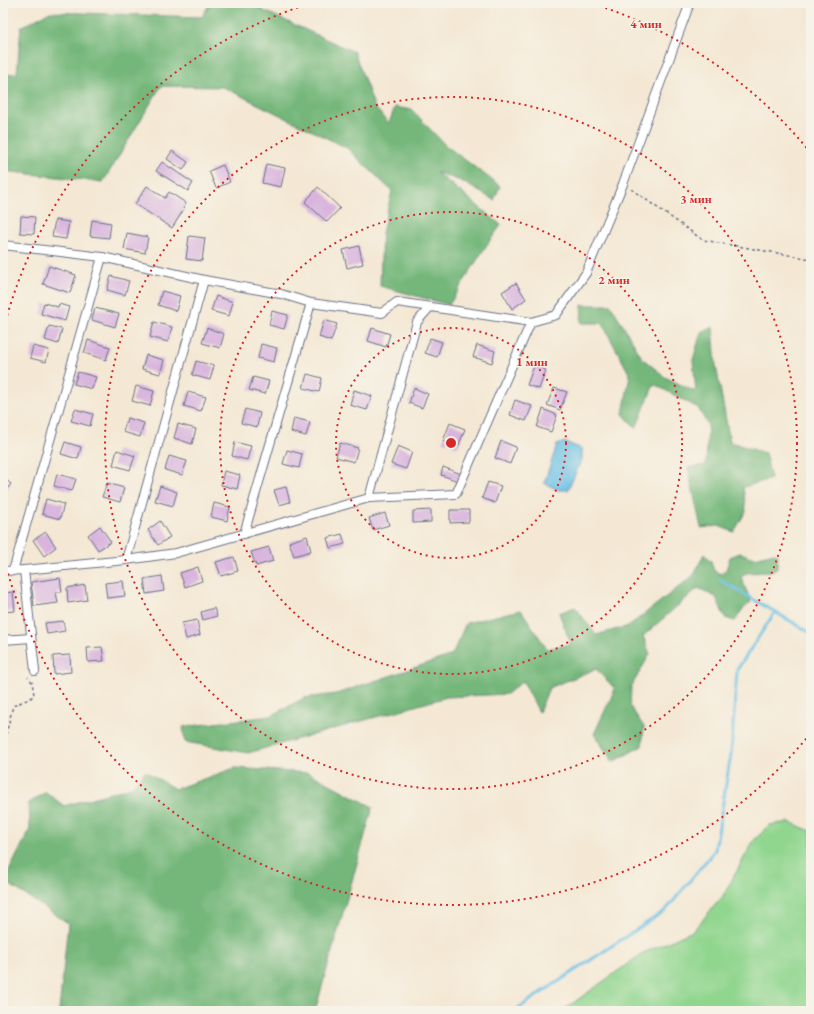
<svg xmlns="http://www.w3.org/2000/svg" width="814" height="1014" font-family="'EB Garamond',serif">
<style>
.green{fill:#91d68f;stroke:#568276}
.forest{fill:#74b77a;stroke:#48736c}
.water{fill:#68c0e5;stroke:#4278a2}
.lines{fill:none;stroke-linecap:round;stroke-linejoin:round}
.stream{stroke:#68c0e5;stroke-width:3}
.building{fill:#d9b5de}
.minor-casing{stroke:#677087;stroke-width:10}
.path{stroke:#677087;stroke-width:1.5;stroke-dasharray:3 3;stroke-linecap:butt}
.minor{stroke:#fff;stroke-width:8}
.ring{fill:none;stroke:#d62828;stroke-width:2;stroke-dasharray:2 4}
.centre{fill:#d62828;stroke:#f7f3e8;stroke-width:2}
.ring-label{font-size:12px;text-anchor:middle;font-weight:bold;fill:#d62828;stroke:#f7f3e8;stroke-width:3;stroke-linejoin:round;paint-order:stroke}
</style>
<rect width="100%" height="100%" fill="#f7f3e8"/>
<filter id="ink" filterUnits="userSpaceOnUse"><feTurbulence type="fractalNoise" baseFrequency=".025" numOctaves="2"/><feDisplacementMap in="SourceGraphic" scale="8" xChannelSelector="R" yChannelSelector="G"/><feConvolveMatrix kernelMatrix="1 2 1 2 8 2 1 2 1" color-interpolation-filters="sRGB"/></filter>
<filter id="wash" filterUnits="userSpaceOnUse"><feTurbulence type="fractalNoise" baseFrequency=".012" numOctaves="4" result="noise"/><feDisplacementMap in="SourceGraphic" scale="16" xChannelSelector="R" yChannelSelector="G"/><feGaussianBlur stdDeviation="0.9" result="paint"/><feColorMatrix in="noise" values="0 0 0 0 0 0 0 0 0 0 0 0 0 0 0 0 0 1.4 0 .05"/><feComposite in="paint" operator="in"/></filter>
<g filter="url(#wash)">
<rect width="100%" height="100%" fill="#f4e8d4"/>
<polygon class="green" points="789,822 811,831 811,1011 562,1011 643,953 693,931 723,896 754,840 770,825"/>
<g class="forest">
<polygon points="210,3 256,3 260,9 354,52 375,108 389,123 395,107 412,110 445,145 500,186 494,200 461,181 436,172 501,225 484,249 449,305 380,286 382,233 392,191 347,148 223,87 161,86 103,182 3,171 3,75 17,73 21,27 50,12 202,17"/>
<polygon points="582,305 611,305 642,358 665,377 696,392 693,360 701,332 713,327 716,366 730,442 765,453 771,479 743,487 746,511 734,532 718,526 701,528 688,468 706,465 708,425 698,408 654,384 636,428 623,414 630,375 602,323 581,323"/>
<polygon points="740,553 755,558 774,553 778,555 777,569 766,572 746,573 741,577 751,602 742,610 735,621 725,618 716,597 698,588 643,636 650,654 631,687 630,706 644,727 642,746 613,762 594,734 615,689 596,669 549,688 539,712 523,681 507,694 447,697 248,753 185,742 183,727 271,716 304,698 336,694 452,655 466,623 521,610 547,649 571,644 559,613 575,607 596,635 629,626 694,575 704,554 711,561 714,571 721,574 726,570 730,557"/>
<polygon points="235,768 309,773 373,807 315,1011 59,1011 68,923 4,881 30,829 29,803 46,792 64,806 132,787 145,771 175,789"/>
</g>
<polygon class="water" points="565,442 582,449 582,459 568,490 558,490 544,483 557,445"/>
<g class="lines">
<g class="stream">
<polyline points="720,580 811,633"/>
<polyline points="514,1011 666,910 715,850 731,754 737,670 775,612"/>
</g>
</g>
<g id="blocks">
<g class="building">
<polygon points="172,151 188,162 183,170 167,159"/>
<polygon points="162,162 193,183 188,191 156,171"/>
<polygon points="266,164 285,168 281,187 262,183"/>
<polygon points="223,165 230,182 216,188 209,171"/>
<polygon points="147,186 165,198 169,192 186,203 183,209 184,209 172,228 135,204"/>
<polygon points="318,187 340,208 327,222 305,202"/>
<polygon points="21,216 35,217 34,234 20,233"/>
<polygon points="55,220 69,222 66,239 52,237"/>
<polygon points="92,220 111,223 109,238 90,236"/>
<polygon points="127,233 148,237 145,253 124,249"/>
<polygon points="189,236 205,238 202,261 186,259"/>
<polygon points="359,246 363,264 347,268 343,250"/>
<polygon points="49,266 76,275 70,293 43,284"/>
<polygon points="111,276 129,281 125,295 107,290"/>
<polygon points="516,283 526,299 512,309 502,292"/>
<polygon points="162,291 180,296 176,311 158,305"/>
<polygon points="216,296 233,302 229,316 211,311"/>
<polygon points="44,303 58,307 59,304 69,307 65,321 41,314"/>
<polygon points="95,308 119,314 115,327 92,320"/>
<polygon points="272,311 288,315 284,329 269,325"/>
<polygon points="324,320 337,324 331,341 319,337"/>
<polygon points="154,322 172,327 168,342 150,337"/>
<polygon points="49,326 62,329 58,344 45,340"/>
<polygon points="207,328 224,334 220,348 202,343"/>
<polygon points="372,328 390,334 386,347 368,341"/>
<polygon points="430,338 442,342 437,357 425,353"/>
<polygon points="88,340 110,347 106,360 84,353"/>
<polygon points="261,344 277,348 274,362 258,358"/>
<polygon points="477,345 495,351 492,363 473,357"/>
<polygon points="33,346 49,350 46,362 30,358"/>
<polygon points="146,355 164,360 160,374 142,369"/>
<polygon points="196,361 214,366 210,380 192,375"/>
<polygon points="534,366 546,370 539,389 527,385"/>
<polygon points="78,372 96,377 92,389 74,384"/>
<polygon points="307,374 322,378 319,392 303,388"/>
<polygon points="253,377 269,381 265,394 249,390"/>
<polygon points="136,386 154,391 150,406 132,401"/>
<polygon points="414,388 428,394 422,408 409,403"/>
<polygon points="554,388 567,392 560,410 547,405"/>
<polygon points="354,390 372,396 367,410 350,405"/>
<polygon points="188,392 206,397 201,411 184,406"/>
<polygon points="515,400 532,406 526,421 510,415"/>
<polygon points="75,409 93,414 90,426 71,421"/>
<polygon points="245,409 260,413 257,427 241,423"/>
<polygon points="543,409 557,415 551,432 537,427"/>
<polygon points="127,418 144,423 140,437 123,432"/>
<polygon points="294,418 310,422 306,436 291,432"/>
<polygon points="450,423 465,429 458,447 443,441"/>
<polygon points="178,424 196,429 192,444 174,438"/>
<polygon points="501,441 516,447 510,464 495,458"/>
<polygon points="65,442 81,447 78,459 61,454"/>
<polygon points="235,442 251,446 247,460 232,456"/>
<polygon points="340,443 358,448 354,462 336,457"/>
<polygon points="398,446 412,452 406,469 391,464"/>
<polygon points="117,450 135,456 130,470 113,465"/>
<polygon points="287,450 302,454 299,468 283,464"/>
<polygon points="169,456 187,461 182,475 165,470"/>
<polygon points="443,467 461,474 458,481 441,475"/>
<polygon points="224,471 240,475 237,489 221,485"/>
<polygon points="57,474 76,479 72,491 54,486"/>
<polygon points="3,477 11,484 3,494"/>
<polygon points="488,482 501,486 495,503 482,498"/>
<polygon points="107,483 124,488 120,502 102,497"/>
<polygon points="160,486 177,492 173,506 155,501"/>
<polygon points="286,487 290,502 279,505 274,490"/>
<polygon points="46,499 64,504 60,519 42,514"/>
<polygon points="214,503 230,507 227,521 211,517"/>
<polygon points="431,510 431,522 413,523 413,511"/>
<polygon points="450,510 469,510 469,522 450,523"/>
<polygon points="385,513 389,525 373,530 369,518"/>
<polygon points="160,521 170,537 158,545 148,530"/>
<polygon points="100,526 111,542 98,550 88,535"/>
<polygon points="46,532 56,547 44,556 33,540"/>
<polygon points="342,534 345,544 330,548 327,538"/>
<polygon points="307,536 311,551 294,556 289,542"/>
<polygon points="269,547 273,561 256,566 251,552"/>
<polygon points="234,557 238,571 221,576 216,562"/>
<polygon points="198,567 202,581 185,587 180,573"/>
<polygon points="162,576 164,591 146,594 144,579"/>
<polygon points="60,578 62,592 56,592 58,603 34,606 31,582"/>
<polygon points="123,581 125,596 107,598 105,583"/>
<polygon points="85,585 87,600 68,603 67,588"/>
<polygon points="13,592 15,611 3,612 3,593"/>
<polygon points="214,608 217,616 203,620 201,612"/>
<polygon points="197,620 200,635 186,639 182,623"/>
<polygon points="63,621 65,631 47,634 45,623"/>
<polygon points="102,647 104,661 88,662 87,648"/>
<polygon points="70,655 71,672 54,674 53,656"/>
</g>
</g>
</g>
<g filter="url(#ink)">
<use href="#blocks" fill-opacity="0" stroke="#677087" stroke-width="1"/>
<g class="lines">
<defs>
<g id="minor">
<polyline points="3,245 102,257"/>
<polyline points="369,498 417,322 430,307"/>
<polyline points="244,534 311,303"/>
<polyline points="126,560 204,280"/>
<polyline points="24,570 35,671"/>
<polyline points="3,571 24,570 126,560 176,553 369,498 456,494 531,322"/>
<polyline points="13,571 102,257 204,280 281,294 311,303 382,313 397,302 531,322 556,315 586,273 623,184 690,3"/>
<polyline points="3,640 31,638"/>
</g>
</defs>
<use href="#minor" class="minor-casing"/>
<g class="path">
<polyline points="631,189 703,240 811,259"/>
<polyline points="3,746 13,706 31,698 34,695 32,682 28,677"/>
</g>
<use href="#minor" class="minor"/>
</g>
</g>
<g class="ring">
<circle cx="451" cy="443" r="115"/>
<circle cx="451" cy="443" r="231"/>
<circle cx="451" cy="443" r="346"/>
<path d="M810 734A462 462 0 0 1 4 559M4 327A462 462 0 0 1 308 4M594 4A462 462 0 0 1 810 152"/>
</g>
<circle cx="451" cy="443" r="6" class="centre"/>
<g class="ring-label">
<text x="646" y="28">4 мин</text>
<text x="696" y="203">3 мин</text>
<text x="614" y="284">2 мин</text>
<text x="532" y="366">1 мин</text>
</g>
<rect width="814" height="1014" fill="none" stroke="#f7f3e8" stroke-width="16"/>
</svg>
